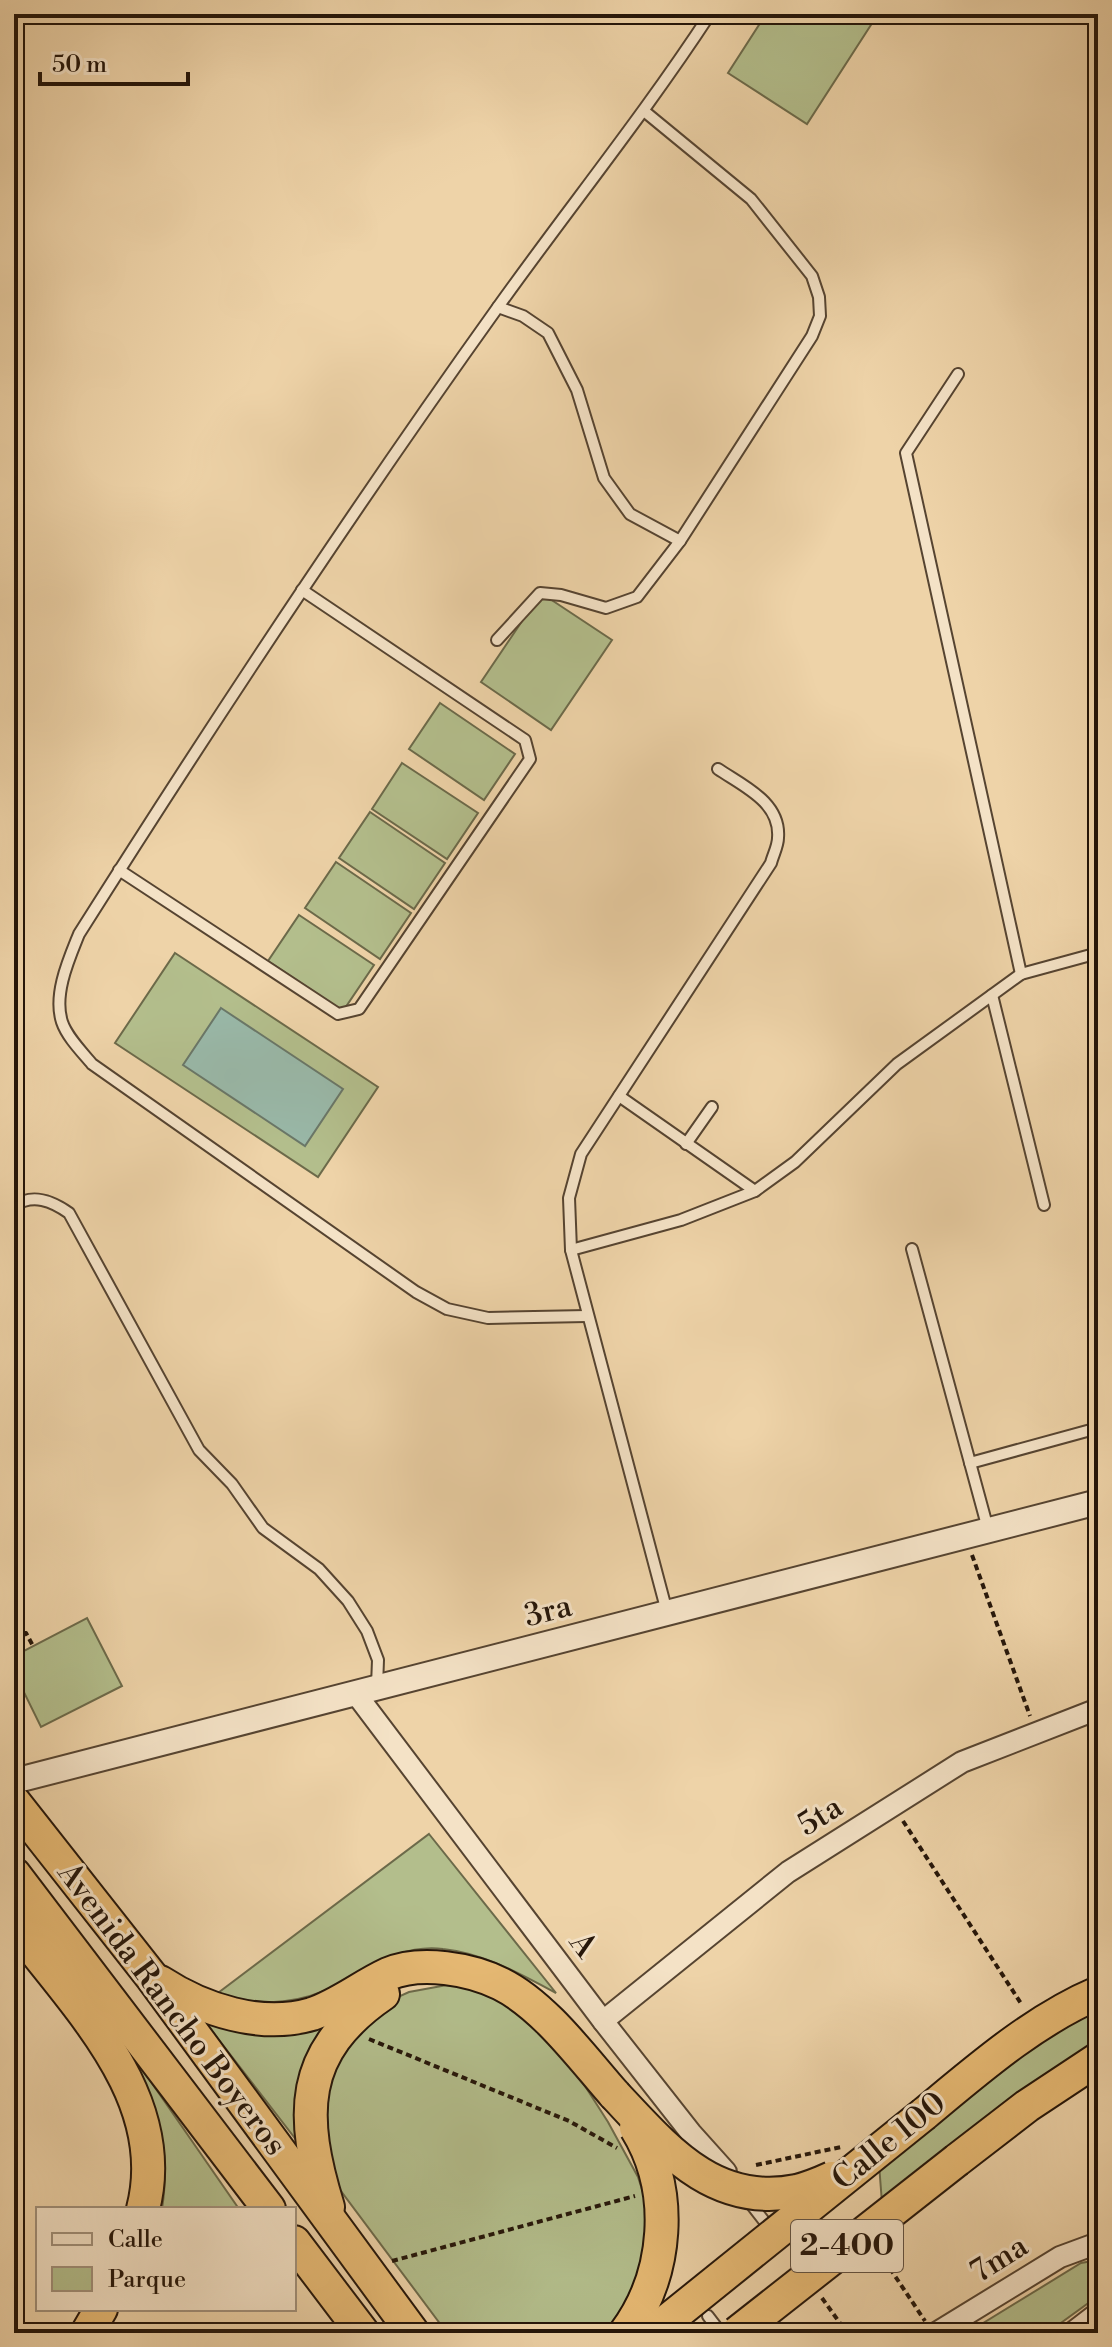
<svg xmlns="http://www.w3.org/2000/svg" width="1112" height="2347" font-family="'Libre Bodoni',serif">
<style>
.green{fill:#b3be8c;stroke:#6c6a4a;stroke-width:2}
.water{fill:#99b8a8;stroke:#6a7768;stroke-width:2}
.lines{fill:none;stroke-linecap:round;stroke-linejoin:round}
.service-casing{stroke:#564431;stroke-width:14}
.minor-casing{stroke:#564431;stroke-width:24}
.tertiary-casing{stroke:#564431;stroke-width:28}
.trunk-casing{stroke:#241509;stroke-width:36}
.path{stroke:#241509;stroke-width:4;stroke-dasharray:6 4;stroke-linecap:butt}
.service{stroke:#f4e2c6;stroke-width:10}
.minor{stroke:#f4e2c6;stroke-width:20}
.tertiary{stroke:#f4e2c6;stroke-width:24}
.trunk{stroke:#e7ba74;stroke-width:32}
.trunk-bridge-casing{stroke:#241509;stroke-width:36;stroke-linecap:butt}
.trunk-bridge{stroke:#e7ba74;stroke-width:32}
.labels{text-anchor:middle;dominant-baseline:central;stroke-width:6;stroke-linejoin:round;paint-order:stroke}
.shield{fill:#f4e2c6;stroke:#625242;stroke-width:2}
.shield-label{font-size:30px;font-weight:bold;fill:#241509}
.street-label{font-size:32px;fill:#241509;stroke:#f4e2c6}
</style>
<rect width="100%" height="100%" fill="#eed3a8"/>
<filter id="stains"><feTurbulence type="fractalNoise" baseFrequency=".0025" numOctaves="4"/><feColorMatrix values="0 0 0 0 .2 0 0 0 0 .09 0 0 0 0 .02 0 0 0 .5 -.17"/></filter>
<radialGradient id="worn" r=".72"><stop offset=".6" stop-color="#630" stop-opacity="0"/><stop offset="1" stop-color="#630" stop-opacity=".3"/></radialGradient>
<g class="green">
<polygon points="766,14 878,14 807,124 728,73"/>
<polygon points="541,593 612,640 551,730 481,682"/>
<polygon points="440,703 515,754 484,800 409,749"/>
<polygon points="402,763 478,813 447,859 372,809"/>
<polygon points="370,812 445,863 414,909 339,858"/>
<polygon points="336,862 411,913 380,959 305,908"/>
<polygon points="299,915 374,965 343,1011 268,961"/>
<polygon points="175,953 378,1087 318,1177 115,1043"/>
<polygon points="87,1618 122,1686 41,1727 14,1672 14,1656"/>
<path d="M429,1834L556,1993C521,1974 483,1953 443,1949C397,1943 363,1974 324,1991C286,2007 249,2003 210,1999Z"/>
<polygon points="447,1985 473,1987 516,2008 576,2072 608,2122 638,2177 647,2205 648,2234 637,2283 610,2333 447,2333 332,2179 321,2098 336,2051 389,2001 409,1992"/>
<polygon points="1098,2005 1098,2047 882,2203 879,2164 983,2079"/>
<polygon points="334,2021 301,2146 205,2022"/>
<path d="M131,2053L239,2209H162C172,2145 156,2110 131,2053Z"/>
<polygon points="1098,2260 1098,2296 1047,2333 967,2333 1081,2263"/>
</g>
<polygon class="water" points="221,1008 343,1089 305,1146 183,1065"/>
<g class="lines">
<defs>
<g id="service">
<polyline points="498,307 523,316 548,333 577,390 604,478 630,514 680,541"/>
<polyline points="958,374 906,453 1021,974"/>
<polyline points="497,640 540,593 561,595 606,608 637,597 680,541 812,336 820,316 819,297 812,276 751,199 644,111"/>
<polyline points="119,870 338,1014 359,1009 530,759 525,740 302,590"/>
<polyline points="992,995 1044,1205"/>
<polyline points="619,1096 755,1191"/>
<polyline points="686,1144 712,1107"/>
<path d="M14,1206C33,1193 52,1201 69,1213L199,1450L232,1484L263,1528L319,1569L348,1601L367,1631L378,1660L377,1686"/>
<polyline points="912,1249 988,1529"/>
<polyline points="571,1250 681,1220 755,1191 795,1162 897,1064 1021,974 1098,953"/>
<path d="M587,1316L488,1318L447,1309L416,1292L92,1064C82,1052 67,1037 62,1022C53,994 69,959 79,934C213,722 352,511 498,307C568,209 644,115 710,14"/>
<polyline points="970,1463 1098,1428"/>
<path d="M667,1612L571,1250L569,1198L581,1154L771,863C773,855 778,846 778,838C781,802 743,786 718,769"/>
<polyline points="747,2199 768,2226"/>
<polyline points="708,2316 721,2333"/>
</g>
<g id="minor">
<polyline points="356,1694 603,2021 691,2133 726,2172"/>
<polyline points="603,2021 788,1872 962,1762 1098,1709"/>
<polyline points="936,2333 1060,2257 1098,2243"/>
<polyline points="1072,2333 1098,2313"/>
</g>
<polyline id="tertiary" points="14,1781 1098,1502"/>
<g id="trunk">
<polyline points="14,1802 151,1976 413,2333"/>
<polyline points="14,1874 269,2209"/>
<path d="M14,1924C75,2006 172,2097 143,2209"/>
<path d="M160,1982C203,2010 261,2029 312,2014C339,2005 362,1986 388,1974C421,1960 471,1969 501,1984C545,2006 583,2059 615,2095"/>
<path d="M924,2114C977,2070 1034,2020 1098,1993"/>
<polyline points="957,2160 1027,2106 1098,2059"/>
<path d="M328,2207C300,2116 298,2052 383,1994"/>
<polyline points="294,2242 363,2333"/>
<polyline points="87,2333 101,2309"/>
</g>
</defs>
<use href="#service" class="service-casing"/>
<use href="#minor" class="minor-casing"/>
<use href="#tertiary" class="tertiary-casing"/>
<use href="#trunk" class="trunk-casing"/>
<g class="path">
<polyline points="972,1555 1030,1716"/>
<polyline points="23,1634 26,1633 33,1646"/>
<polyline points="903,1821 1022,2005"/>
<polyline points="369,2039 569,2121 617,2148"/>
<polyline points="756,2165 841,2147"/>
<polyline points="884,2250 885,2261 925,2321"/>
<polyline points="392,2261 635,2196"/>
<polyline points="822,2298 847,2333"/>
</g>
<use href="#service" class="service"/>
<use href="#minor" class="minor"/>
<use href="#tertiary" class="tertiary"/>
<use href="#trunk" class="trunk"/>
<defs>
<g id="trunk-bridge">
<path d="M615,2095C666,2149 714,2208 797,2191C809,2188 821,2183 832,2178"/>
<path d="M625,2333C668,2275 675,2191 636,2128"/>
<polyline points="652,2333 924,2114"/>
<polyline points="737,2333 957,2160"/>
</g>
</defs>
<use href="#trunk-bridge" class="trunk-bridge-casing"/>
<use href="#trunk-bridge" class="trunk-bridge"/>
</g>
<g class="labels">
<rect class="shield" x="791" y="2220" width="112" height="52" rx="6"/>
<g class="shield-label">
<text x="847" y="2246">2-400</text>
</g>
<g class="street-label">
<text transform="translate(548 1611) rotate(-14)">3ra</text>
<text transform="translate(820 1816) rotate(-32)">5ta</text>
<text transform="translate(583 1945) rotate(53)">A</text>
<text transform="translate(172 2009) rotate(53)">Avenida Rancho Boyeros</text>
<text transform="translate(889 2141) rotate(-39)">Calle 100</text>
<text transform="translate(999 2259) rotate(-32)">7ma</text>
</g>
</g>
<rect width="1112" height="2347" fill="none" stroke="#eed3a8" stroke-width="48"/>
<rect x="16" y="16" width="1080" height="2315" fill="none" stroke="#241509" stroke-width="4"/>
<rect x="24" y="24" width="1064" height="2299" fill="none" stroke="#241509" stroke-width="2"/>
<rect x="36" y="2207" width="260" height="104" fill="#f4e2c6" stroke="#a1907a" stroke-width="2"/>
<rect x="52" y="2233" width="40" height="12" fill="#f4e2c6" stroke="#a1907a" stroke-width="2"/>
<text x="108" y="2247" font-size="24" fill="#241509">Calle</text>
<rect x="52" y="2267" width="40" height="24" fill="#b3be8c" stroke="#a1907a" stroke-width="2"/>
<text x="108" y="2287" font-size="24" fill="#241509">Parque</text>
<path d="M40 72v12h148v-12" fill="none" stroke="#241509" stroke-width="4"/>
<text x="52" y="72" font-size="24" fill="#241509" stroke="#f4e2c6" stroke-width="6" paint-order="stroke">50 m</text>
<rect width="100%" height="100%" filter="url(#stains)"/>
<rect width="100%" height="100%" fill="url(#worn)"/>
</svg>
